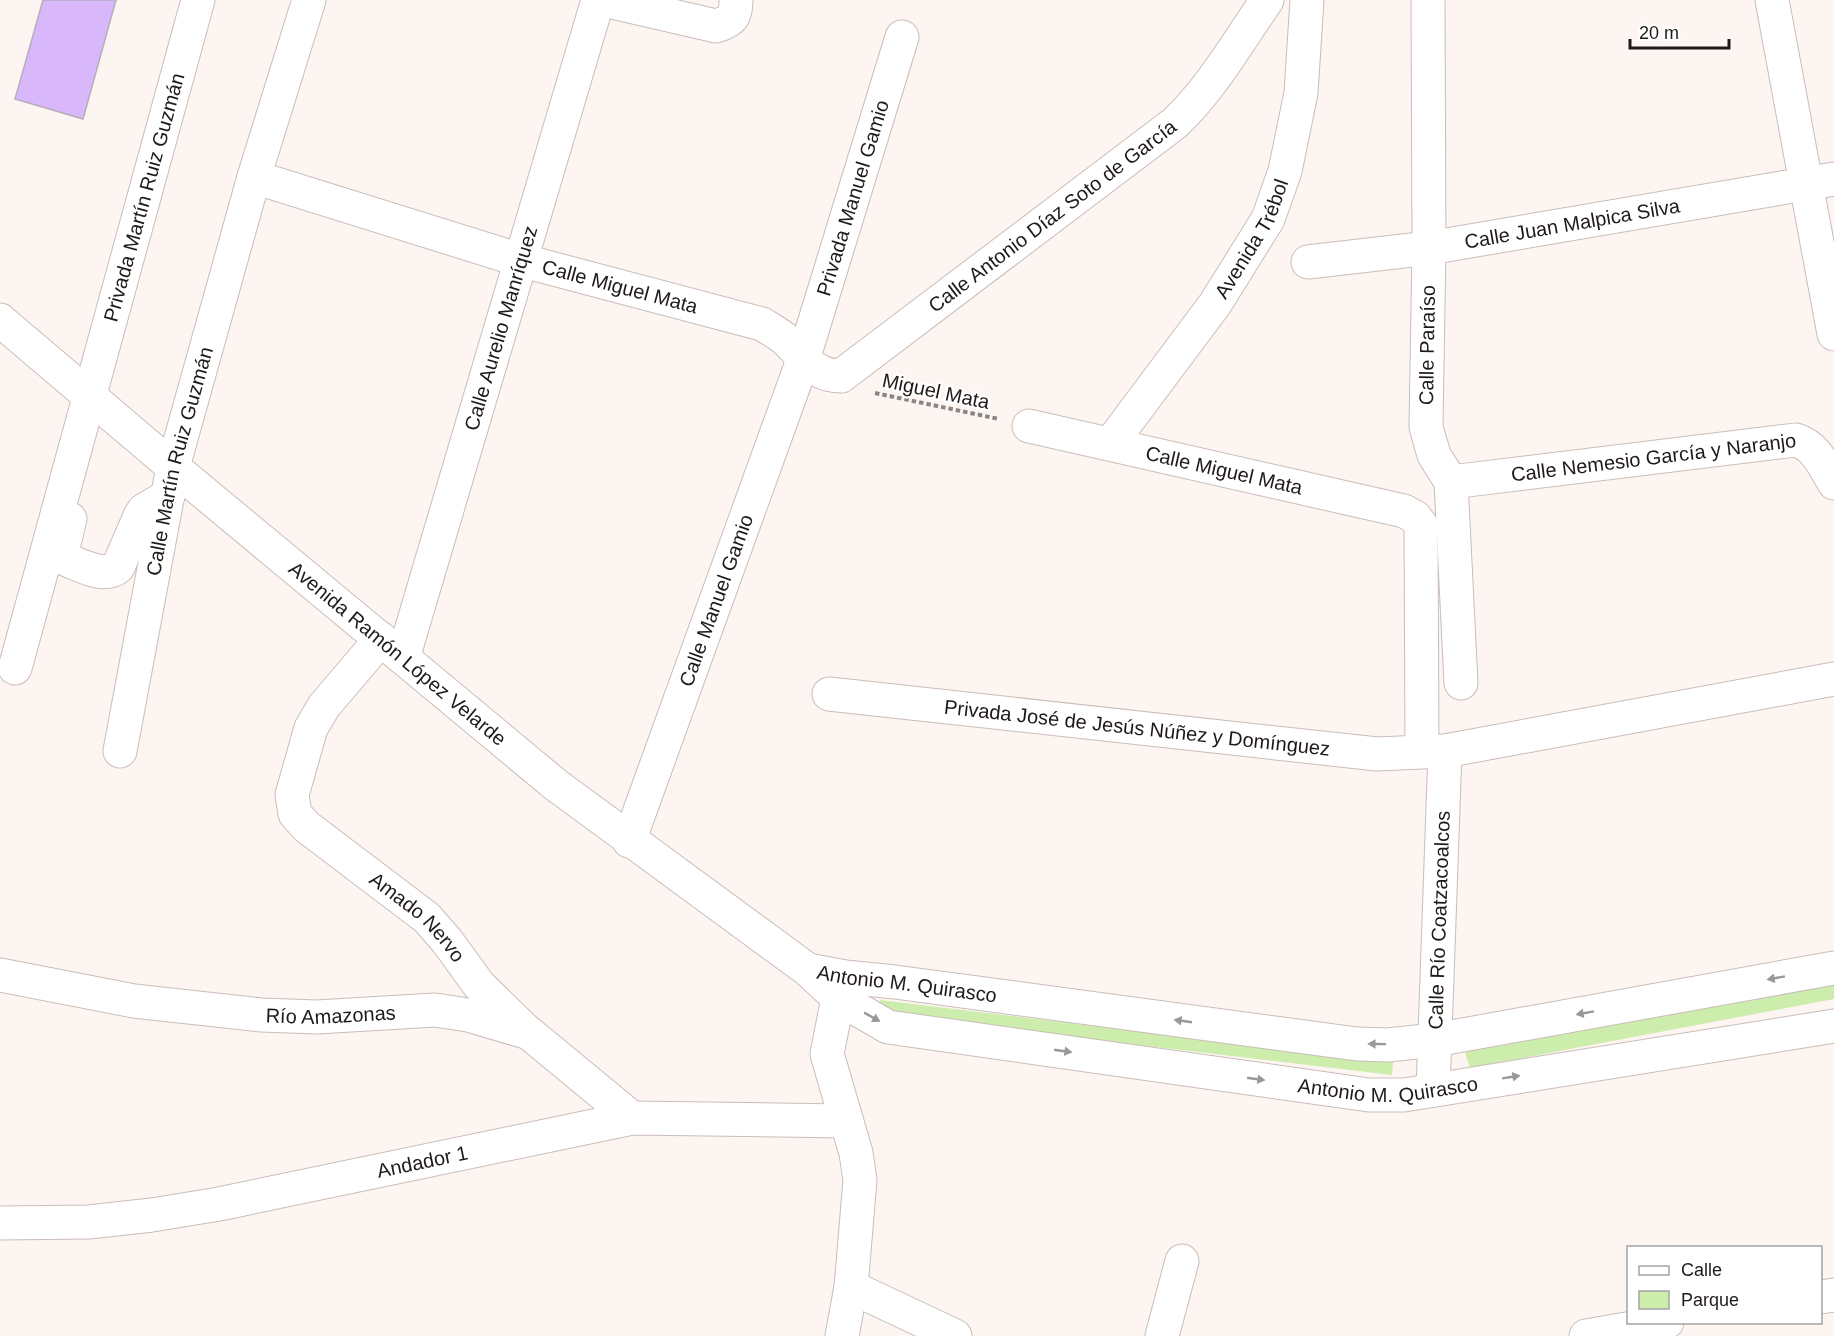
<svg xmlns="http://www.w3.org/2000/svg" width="1834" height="1336" font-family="Arial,sans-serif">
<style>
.green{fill:#ccedab}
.building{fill:#d9b7fb;stroke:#b4afba;stroke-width:1.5}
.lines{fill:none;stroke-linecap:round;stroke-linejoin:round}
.minor-casing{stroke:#cabdb8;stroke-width:35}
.major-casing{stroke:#cabdb8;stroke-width:35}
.path{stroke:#8c8683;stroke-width:4;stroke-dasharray:4.5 3;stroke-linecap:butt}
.minor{stroke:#fff;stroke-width:33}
.major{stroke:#fff;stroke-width:33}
.oneway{fill:#9a9897}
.labels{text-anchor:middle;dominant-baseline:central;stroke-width:4.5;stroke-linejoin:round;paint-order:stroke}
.street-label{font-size:20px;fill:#1f1a18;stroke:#fff}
</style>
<rect width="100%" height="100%" fill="#fdf5f2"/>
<g class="green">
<polygon points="1834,981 1834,999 1470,1068 1465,1052"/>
<polygon points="880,1000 1393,1062 1392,1075 880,1014"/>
</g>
<polygon class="building" points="43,0 116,0 83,119 15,99"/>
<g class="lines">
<defs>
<g id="minor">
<path d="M603,0L716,26C732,21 736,17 736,0"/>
<polyline points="1428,0 1429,248 1426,427 1434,455 1451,482 1461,683"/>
<polyline points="1772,0 1834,334"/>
<path id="s1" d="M254,177L520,260L762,324C770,329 779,334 786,340C804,357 813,376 841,376L1175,123C1212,88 1238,42 1267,0"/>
<path id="s2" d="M1308,262L1429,248L1834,179"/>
<path id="s3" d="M1029,426L1404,511L1415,517L1421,525L1422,751"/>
<path id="s4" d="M1111,443L1215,304L1268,219L1285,171L1301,93L1307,0"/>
<path id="s5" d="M1451,482L1796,440C1816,446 1824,466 1834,483"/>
<path d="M70,519L62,552L65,559C81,565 103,579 118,567L140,516L144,510L168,496"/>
<path id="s6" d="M381,639L324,706L311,728L292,795L295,814L307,827L427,918L447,941L479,985L525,1030"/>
<path id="s7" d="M403,658L598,0"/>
<path id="s8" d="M15,668L198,0"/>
<path id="s9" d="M829,694L1377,754L1445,751L1834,679"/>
<path id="s10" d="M120,751L173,467L254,177L309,0"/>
<path id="s11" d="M629,841L803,360L902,37"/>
<path id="s12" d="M0,975L134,1001L261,1015L317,1017L435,1010L468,1015L529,1033L632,1118"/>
<path id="s13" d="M1433,1090L1445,751"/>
<path id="s14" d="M0,1223L89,1222L152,1215L219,1204L632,1118L845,1121"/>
<polyline points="851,1287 955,1336"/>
<polyline points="1820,1297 1834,1295"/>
<polyline points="842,1336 851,1287 860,1180 856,1153 827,1054 838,998 845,977"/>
<polyline points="1162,1336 1182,1261"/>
<polyline points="1586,1336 1667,1322"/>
</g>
<g id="major">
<path id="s15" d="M0,320L173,467L556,785L808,970L838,998L888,1027L1369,1095H1404L1834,1026"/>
<path id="s16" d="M808,970L845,977L895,982L1357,1044L1388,1045L1435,1040L1834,968"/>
</g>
</defs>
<use href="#minor" class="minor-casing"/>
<use href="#major" class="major-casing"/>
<polyline class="path" points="875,393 999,419"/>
<use href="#minor" class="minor"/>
<use href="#major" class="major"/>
</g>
<defs><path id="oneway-solid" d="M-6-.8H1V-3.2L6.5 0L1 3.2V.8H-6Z" transform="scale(1.5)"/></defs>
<g class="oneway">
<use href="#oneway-solid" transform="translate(1776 978) rotate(170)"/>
<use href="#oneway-solid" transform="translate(1585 1013) rotate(170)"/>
<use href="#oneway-solid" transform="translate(872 1017) rotate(29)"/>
<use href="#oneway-solid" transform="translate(1183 1021) rotate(-172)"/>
<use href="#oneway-solid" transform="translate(1377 1044) rotate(-179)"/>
<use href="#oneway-solid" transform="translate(1063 1051) rotate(8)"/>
<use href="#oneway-solid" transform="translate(1511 1077) rotate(-9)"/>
<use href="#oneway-solid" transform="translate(1256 1079) rotate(8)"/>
</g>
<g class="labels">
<g class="street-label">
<text stroke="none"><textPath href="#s8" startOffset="488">Privada Martín Ruiz Guzmán</textPath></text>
<text stroke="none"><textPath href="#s11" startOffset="681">Privada Manuel Gamio</textPath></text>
<text stroke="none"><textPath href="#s1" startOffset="891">Calle Antonio Díaz Soto de García</textPath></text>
<text stroke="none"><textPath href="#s2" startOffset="267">Calle Juan Malpica Silva</textPath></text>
<text stroke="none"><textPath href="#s4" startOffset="249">Avenida Trébol</textPath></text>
<text stroke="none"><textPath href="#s1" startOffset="382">Calle Miguel Mata</textPath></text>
<text stroke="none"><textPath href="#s7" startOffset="344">Calle Aurelio Manríquez</textPath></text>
<text transform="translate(1427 345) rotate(-89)">Calle Paraíso</text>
<text transform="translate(936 391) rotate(12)">Miguel Mata</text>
<text stroke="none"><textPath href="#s5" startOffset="204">Calle Nemesio García y Naranjo</textPath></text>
<text stroke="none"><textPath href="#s10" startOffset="296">Calle Martín Ruiz Guzmán</textPath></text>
<text stroke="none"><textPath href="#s3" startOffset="200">Calle Miguel Mata</textPath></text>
<text stroke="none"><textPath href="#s11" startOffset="256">Calle Manuel Gamio</textPath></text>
<text stroke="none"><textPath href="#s15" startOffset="519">Avenida Ramón López Velarde</textPath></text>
<text stroke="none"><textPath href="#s9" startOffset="310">Privada José de Jesús Núñez y Domínguez</textPath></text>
<text stroke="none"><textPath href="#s6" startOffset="363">Amado Nervo</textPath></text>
<text stroke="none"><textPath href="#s13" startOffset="170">Calle Río Coatzacoalcos</textPath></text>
<text stroke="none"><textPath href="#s16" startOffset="100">Antonio M. Quirasco</textPath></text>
<text stroke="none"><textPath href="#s12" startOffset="334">Río Amazonas</textPath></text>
<text stroke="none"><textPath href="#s15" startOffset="1641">Antonio M. Quirasco</textPath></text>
<text stroke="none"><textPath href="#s14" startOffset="428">Andador 1</textPath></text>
</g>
</g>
<rect x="1627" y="1246" width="195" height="78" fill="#ffffff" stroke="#a5a3a3" stroke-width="1.5"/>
<rect x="1639" y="1266" width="30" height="9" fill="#ffffff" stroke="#a5a3a3" stroke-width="1.5"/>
<text x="1681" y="1276" font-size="18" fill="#1f1a18">Calle</text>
<rect x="1639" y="1291" width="30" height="18" fill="#ccedab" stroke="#a5a3a3" stroke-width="1.5"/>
<text x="1681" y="1306" font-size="18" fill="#1f1a18">Parque</text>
<path d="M1630 39v9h99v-9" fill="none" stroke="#1f1a18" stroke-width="3"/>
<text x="1639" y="39" font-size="18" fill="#1f1a18" stroke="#ffffff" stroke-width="4.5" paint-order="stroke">20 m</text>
</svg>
